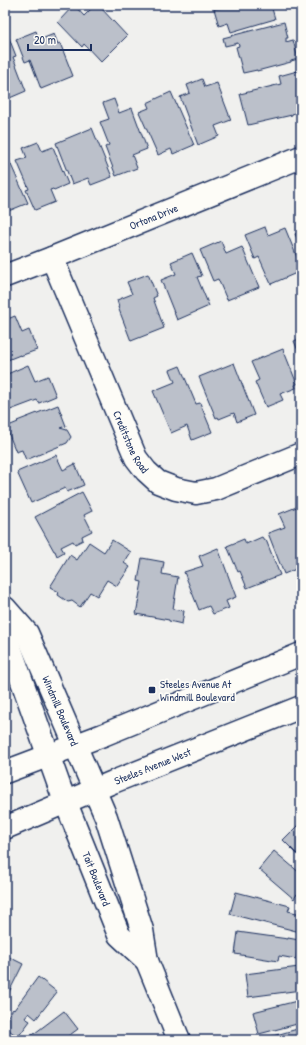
<svg xmlns="http://www.w3.org/2000/svg" width="306" height="1045" font-family="'Patrick Hand',sans-serif">
<style>
.building{fill:#bbc0ca;stroke:#1b2f5e}
.lines{fill:none;stroke-linecap:round;stroke-linejoin:round}
.street-casing{stroke:#1b2f5e;stroke-width:25}
.secondary-casing{stroke:#1b2f5e;stroke-width:25}
.street{stroke:#fdfcf7;stroke-width:22}
.secondary{stroke:#fdfcf7;stroke-width:22}
.poi-dot{fill:#1b2f5e;stroke:#fdfcf7;stroke-width:1.5}
.labels{text-anchor:middle;dominant-baseline:central;stroke-width:3.5;stroke-linejoin:round;paint-order:stroke}
.street-label{font-size:11px;fill:#1b2f5e;stroke:#fdfcf7}
.poi-label{font-size:11px;fill:#1b2f5e;stroke:#fdfcf7;text-anchor:start}
</style>
<rect width="100%" height="100%" fill="#f0f0ee"/>
<filter id="ink" filterUnits="userSpaceOnUse"><feTurbulence type="fractalNoise" baseFrequency=".025" numOctaves="2"/><feDisplacementMap in="SourceGraphic" scale="8" xChannelSelector="R" yChannelSelector="G"/><feConvolveMatrix kernelMatrix="1 2 1 2 8 2 1 2 1" color-interpolation-filters="sRGB"/></filter>
<g filter="url(#ink)">
<g class="building">
<polygon points="74,5 84,16 95,5 100,9 101,8 127,36 101,62 84,44 82,47 58,22"/>
<polygon points="224,5 268,5 269,6 271,5 275,19 231,32 228,23 219,26 214,9 224,7"/>
<polygon points="284,22 288,38 286,38 286,42 293,40 298,59 291,61 291,62 257,71 257,70 243,73 236,47 239,46 238,43 225,46 223,38"/>
<polygon points="36,31 39,40 54,34 58,44 60,43 73,76 41,89 30,60 25,62 16,39"/>
<polygon points="9,38 16,56 13,57 26,91 5,100 5,39"/>
<polygon points="301,70 301,94 299,94 301,100 301,111 292,114 292,115 248,125 240,94 281,84 279,76"/>
<polygon points="202,79 205,87 217,83 231,120 215,126 219,136 198,145 180,97 190,93 187,85"/>
<polygon points="171,92 194,145 173,154 171,149 158,155 139,112 149,108 147,103"/>
<polygon points="114,99 119,113 132,108 147,149 132,155 137,168 116,176 105,147 109,145 100,122 109,119 103,103"/>
<polygon points="92,128 112,177 91,185 88,178 72,184 56,143"/>
<polygon points="38,142 42,151 53,147 68,184 54,190 53,189 50,190 55,202 35,210 26,190 29,189 17,161 27,158 23,148"/>
<polygon points="8,158 28,203 6,212 7,214 5,215 5,160"/>
<polygon points="265,227 268,235 285,228 301,267 301,271 271,284 259,257 255,259 245,235"/>
<polygon points="301,231 301,248 295,234"/>
<polygon points="221,241 226,254 242,247 259,287 227,300 218,279 213,281 200,250"/>
<polygon points="192,253 202,276 197,277 209,306 177,320 161,280 176,274 171,262"/>
<polygon points="148,274 157,296 153,298 164,328 131,341 118,307 119,307 117,300 132,294 127,282"/>
<polygon points="15,316 22,333 29,330 37,350 20,356 20,355 5,361 5,320"/>
<polygon points="301,338 301,358 294,341"/>
<polygon points="283,349 297,384 295,385 296,388 280,394 283,400 266,407 255,382 259,380 251,362"/>
<polygon points="234,363 254,415 237,422 234,413 219,419 218,417 216,418 199,377"/>
<polygon points="28,365 35,381 48,376 56,396 39,403 37,400 5,412 5,375"/>
<polygon points="180,366 196,404 200,403 212,432 192,440 187,426 171,433 153,391 175,382 170,370"/>
<polygon points="58,405 66,426 60,428 67,430 71,437 67,443 26,460 22,450 16,452 6,427 18,422 17,421"/>
<polygon points="56,455 63,470 75,464 84,485 67,492 65,488 31,503 17,472"/>
<polygon points="82,492 92,511 84,515 92,531 82,536 83,540 75,544 73,541 61,547 64,552 57,556 55,551 54,551 35,517"/>
<polygon points="299,506 301,510 301,569 297,571 296,569 284,574 268,533 285,527 279,514"/>
<polygon points="262,537 264,540 266,540 280,575 247,588 240,571 238,572 227,546 244,539 246,544"/>
<polygon points="112,540 131,552 124,563 130,567 117,586 107,580 97,596 90,592 80,607 72,601 68,602 58,595 59,592 50,587 70,555 77,560 89,542 104,552"/>
<polygon points="218,548 236,597 226,601 229,608 213,614 209,606 199,610 184,572 203,566 199,556"/>
<polygon points="142,558 164,562 162,574 178,577 173,609 184,611 182,624 169,621 169,620 136,614 142,582 138,581"/>
<polygon points="300,823 301,824 301,858 283,840"/>
<polygon points="274,851 301,874 301,897 297,894 294,899 259,869"/>
<polygon points="236,892 290,906 288,911 301,914 301,928 300,932 230,914"/>
<polygon points="238,932 288,939 288,938 299,940 296,959 279,956 278,961 235,954"/>
<polygon points="5,955 23,964 5,1000"/>
<polygon points="299,967 300,973 301,973 301,990 248,997 245,974"/>
<polygon points="38,977 57,992 36,1019 29,1013 25,1018 30,1021 18,1037 5,1027 5,1020 13,1009 14,1010"/>
<polygon points="301,1000 301,1023 259,1034 253,1012"/>
<polygon points="64,1011 78,1029 63,1040 35,1040 31,1036"/>
<polygon points="301,1028 301,1040 269,1040 269,1037"/>
</g>
<g class="lines">
<defs>
<g id="street">
<path id="s1" d="M52,258L136,458L146,471L158,482L176,489L196,493L216,489L301,454"/>
<path id="s2" d="M5,276L52,258L301,157"/>
<path id="s3" d="M5,608L27,633L106,817L142,930L147,961L179,1040"/>
<path id="s4" d="M5,616L8,642L60,788L119,935L147,961"/>
</g>
<g id="secondary">
<polyline points="5,772 103,735 301,654"/>
<path id="s5" d="M5,828L113,782L301,707"/>
</g>
</defs>
<use href="#street" class="street-casing"/>
<use href="#secondary" class="secondary-casing"/>
<use href="#street" class="street"/>
<use href="#secondary" class="secondary"/>
</g>
</g>
<rect class="poi-dot" x="148" y="686" width="8" height="8" rx="2"/>
<g class="labels">
<g class="street-label">
<text stroke="none"><textPath href="#s2" startOffset="160">Ortona Drive</textPath></text>
<text stroke="none"><textPath href="#s1" startOffset="200">Creditstone Road</textPath></text>
<text stroke="none"><textPath href="#s3" startOffset="118">Windmill Boulevard</textPath></text>
<text stroke="none"><textPath href="#s5" startOffset="160">Steeles Avenue West</textPath></text>
<text stroke="none"><textPath href="#s4" startOffset="279">Tait Boulevard</textPath></text>
</g>
<g class="poi-label">
<text x="160" y="684">Steeles Avenue At<tspan x="160" dy="13">Windmill Boulevard</tspan></text>
</g>
</g>
<rect width="306" height="1045" fill="none" stroke="#fdfcf7" stroke-width="20"/>
<rect x="10" y="10" width="286" height="1025" fill="none" stroke="#1b2f5e" stroke-width="1.5" filter="url(#ink)"/>
<path d="M28 44v6h63v-6" fill="none" stroke="#1b2f5e" stroke-width="2"/>
<text x="34" y="44" font-size="12" fill="#1b2f5e" stroke="#fdfcf7" stroke-width="3" paint-order="stroke">20 m</text>
</svg>
